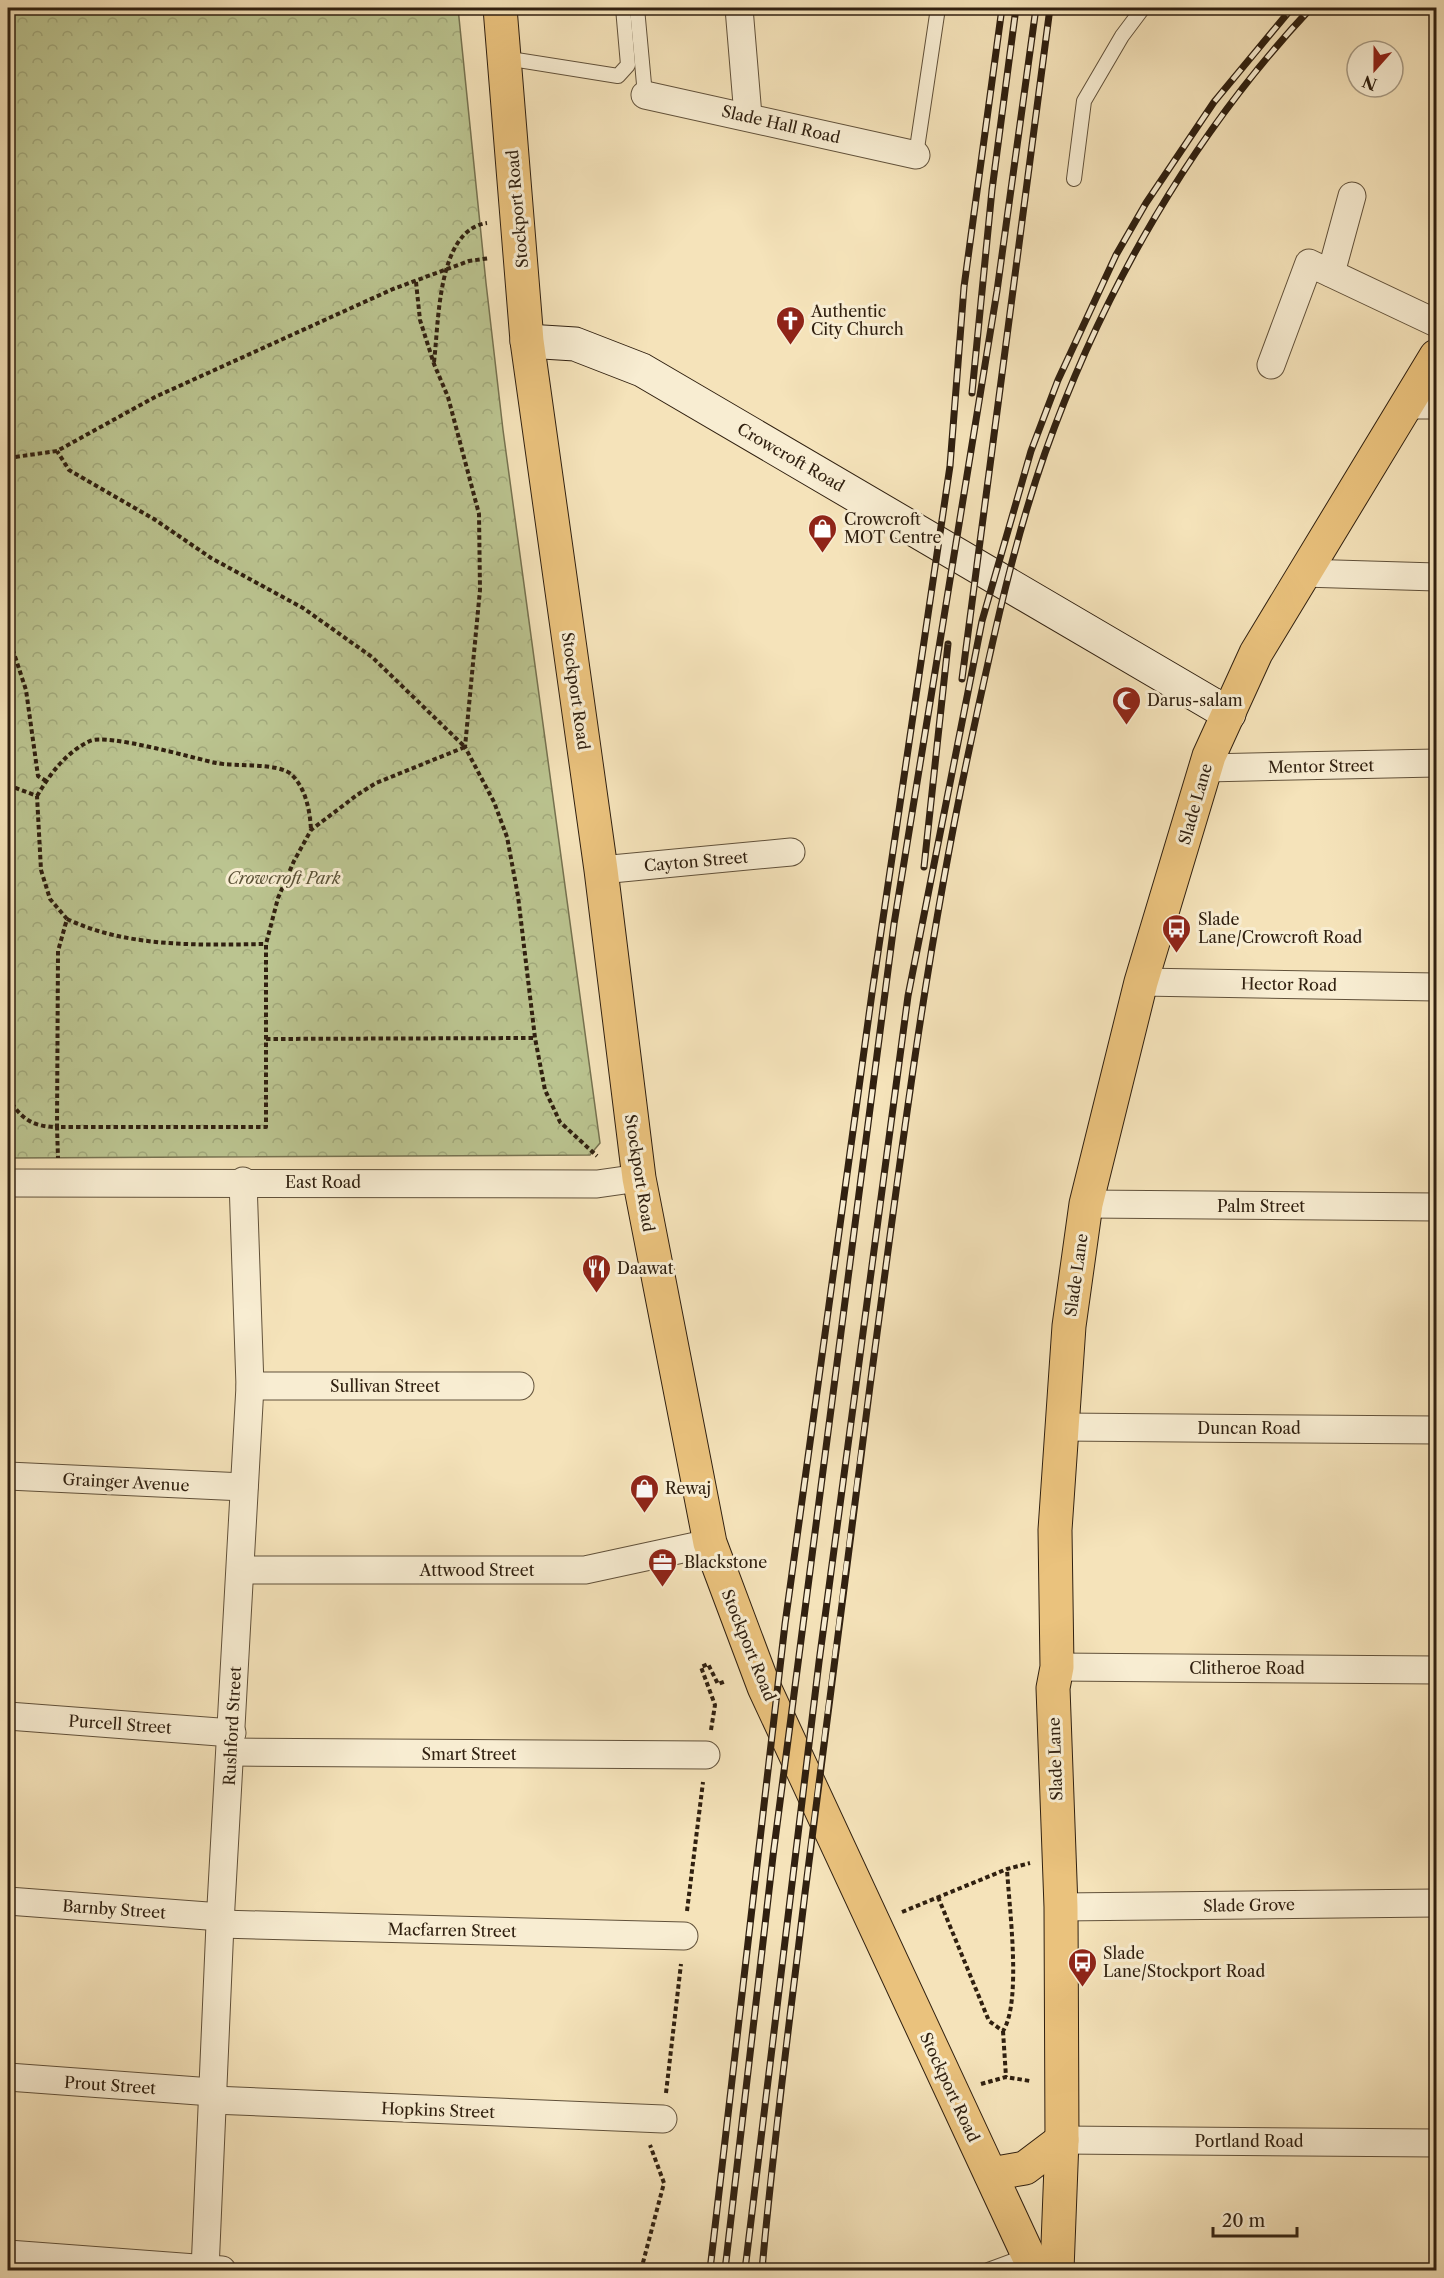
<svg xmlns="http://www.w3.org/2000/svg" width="1444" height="2278" font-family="'Libre Caslon Text',serif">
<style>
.park{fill:url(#park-crowns);stroke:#767250;stroke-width:1.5}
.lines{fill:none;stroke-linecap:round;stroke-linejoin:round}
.lane-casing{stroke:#61513a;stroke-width:16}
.street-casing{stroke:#61513a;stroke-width:29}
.secondary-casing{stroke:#302010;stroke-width:35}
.primary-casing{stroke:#302010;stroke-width:35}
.highway-casing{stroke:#302010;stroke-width:35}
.path{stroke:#302010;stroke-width:4;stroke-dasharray:4.5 3;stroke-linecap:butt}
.lane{stroke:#f8edd2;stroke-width:14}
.street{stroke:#f8edd2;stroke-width:27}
.secondary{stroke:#f8edd2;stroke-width:33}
.primary{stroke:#eac27d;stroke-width:33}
.highway{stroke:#eac27d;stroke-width:33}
.rail-casing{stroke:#302010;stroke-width:7}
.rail{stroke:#f8edd2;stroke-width:4.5;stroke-dasharray:14;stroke-linecap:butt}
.labels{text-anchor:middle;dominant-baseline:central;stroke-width:6;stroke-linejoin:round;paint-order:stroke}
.street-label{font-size:16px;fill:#302010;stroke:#f8edd2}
.poi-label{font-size:16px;fill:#302010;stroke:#f8edd2;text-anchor:start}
.park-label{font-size:16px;font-style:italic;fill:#5a5136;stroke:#f8edd2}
</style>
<defs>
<pattern id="park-crowns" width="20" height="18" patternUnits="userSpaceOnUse" patternTransform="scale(1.5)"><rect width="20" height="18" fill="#bbc490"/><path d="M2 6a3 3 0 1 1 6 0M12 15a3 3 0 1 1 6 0" fill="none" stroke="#a1a87b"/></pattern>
</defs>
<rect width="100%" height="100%" fill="#f5e3ba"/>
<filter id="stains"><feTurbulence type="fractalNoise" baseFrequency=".00333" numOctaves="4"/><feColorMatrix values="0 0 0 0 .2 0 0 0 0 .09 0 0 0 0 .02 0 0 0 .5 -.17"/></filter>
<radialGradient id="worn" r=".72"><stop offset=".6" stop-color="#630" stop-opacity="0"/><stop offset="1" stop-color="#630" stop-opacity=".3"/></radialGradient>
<polygon class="park" points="8,8 458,8 486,283 503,430 600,1143 590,1155 8,1158"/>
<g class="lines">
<defs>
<g id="lane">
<polyline points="637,8 645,95"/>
<polyline points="505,58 618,76 628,65 623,8"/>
<polyline points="916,155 938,8"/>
<polyline points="1074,179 1084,101 1122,36 1143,8"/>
<polyline points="988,2270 1029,2255"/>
</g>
<g id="street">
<polyline points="739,8 748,116"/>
<polyline points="645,95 916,155"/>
<polyline points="1331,273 1352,196"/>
<polyline points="1271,365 1309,263 1436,323"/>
<polyline points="1407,405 1436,405"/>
<polyline points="1303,573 1436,577"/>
<polyline points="1206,768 1436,763"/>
<polyline points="601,870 791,852"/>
<polyline points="1141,982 1436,987"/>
<polyline points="8,1183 597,1184 639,1178"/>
<polyline points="1086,1204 1436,1207"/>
<polyline points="250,1386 520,1386"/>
<polyline points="1061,1427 1436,1430"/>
<polyline points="8,1476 244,1487"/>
<polyline points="241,1570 585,1570 710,1543"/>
<polyline points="1057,1667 1436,1670"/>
<polyline points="8,1716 232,1733"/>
<polyline points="231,1752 706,1755"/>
<polyline points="8,1901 221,1917"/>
<polyline points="1061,1907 1436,1903"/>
<polyline points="220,1924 684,1936"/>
<polyline points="8,2077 212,2092"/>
<polyline points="212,2100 663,2119"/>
<polyline points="1062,2140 1436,2143"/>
<polyline points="8,2254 222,2270"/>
<polyline points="205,2270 220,1924 250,1386 243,1181"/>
</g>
<polyline id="secondary" points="527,341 575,344 642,370 1229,714"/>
<g id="primary">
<polyline points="991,2174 1025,2168 1062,2140"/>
<polyline points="1057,2270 1062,2140 1061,1907 1053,1688 1057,1667 1055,1530 1069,1326 1086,1204 1141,982 1209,756 1256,653 1436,356"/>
</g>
<polyline id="highway" points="500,8 527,341 601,870 639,1178 710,1543 764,1687 1035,2270"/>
</defs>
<use href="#lane" class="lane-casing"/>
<use href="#street" class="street-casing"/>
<use href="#secondary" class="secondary-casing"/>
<use href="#primary" class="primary-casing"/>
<use href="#highway" class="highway-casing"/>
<g class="path">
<polyline points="416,282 420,320 434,364 448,397 479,514 480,590 465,747 494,802 507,837 518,896 535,1038 545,1090 560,1122 597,1156"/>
<path d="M434,362C439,322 437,230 487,223"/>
<polyline points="8,458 57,451 155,397 393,289 469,261 490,258"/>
<polyline points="8,635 26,690 38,776 46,781"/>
<polyline points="8,785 37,796 41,870 50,899 67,919 58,951 57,1127 266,1127 266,944 278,898 294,861 311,830 357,795 376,783 465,747 372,657 303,608 211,558 154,519 69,470 57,451"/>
<path d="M37,796C50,774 66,752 90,741C107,733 193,758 216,763C235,767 279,762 292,775C306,789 310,811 311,830"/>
<path d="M67,919C128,948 200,945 266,944"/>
<polyline points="266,1039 535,1038"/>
<path d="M8,1097C20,1118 32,1127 57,1127L58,1158"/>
<polyline points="711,1730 715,1705 701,1667 708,1664 718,1684 726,1681"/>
<path d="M938,1897L989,2021L1003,2031C1022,2002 1009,1906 1007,1869"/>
<polyline points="687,1911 703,1782"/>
<polyline points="902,1912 1007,1869 1030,1863"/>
<polyline points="1003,2031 1006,2077"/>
<polyline points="981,2084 1006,2077 1030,2081"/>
<polyline points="666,2093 681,1964"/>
<polyline points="641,2270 664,2183 650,2145"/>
</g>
<use href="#lane" class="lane"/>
<use href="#street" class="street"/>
<use href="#secondary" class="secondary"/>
<use href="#primary" class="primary"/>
<use href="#highway" class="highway"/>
<defs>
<g id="rail">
<polyline points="972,393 992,190 1016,8"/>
<polyline points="962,679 1050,8"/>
<polyline points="924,867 948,644"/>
<polyline points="710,2270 785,1624 872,993 950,466 964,287 1002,8"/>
<polyline points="725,2270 773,1856 894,924 997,291 1036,8"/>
<polyline points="745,2270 819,1662 908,996 982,621 1031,451 1058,380 1116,255 1146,203 1214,102 1292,8"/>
<path d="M762,2270C773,2144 790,2019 805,1893C826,1724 847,1555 870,1386C899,1170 925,954 971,741C992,644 1012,547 1045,453C1103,290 1192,135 1311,8"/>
</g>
</defs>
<use href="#rail" class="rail-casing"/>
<use href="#rail" class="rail"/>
</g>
<defs>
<symbol id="church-pin" viewBox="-11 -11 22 30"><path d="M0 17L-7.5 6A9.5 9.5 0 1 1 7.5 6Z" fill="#8f2418" stroke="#f8edd2"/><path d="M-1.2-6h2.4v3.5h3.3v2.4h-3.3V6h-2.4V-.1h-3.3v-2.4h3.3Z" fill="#fff"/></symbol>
<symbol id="shop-pin" viewBox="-11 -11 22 30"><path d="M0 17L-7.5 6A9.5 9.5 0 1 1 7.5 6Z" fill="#8f2418" stroke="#f8edd2"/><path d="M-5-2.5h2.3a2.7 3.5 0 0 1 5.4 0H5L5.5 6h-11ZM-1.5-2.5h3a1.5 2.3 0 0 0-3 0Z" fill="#fff"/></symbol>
<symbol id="mosque-pin" viewBox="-11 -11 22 30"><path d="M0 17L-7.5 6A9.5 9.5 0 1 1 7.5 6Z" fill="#8f2418" stroke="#f8edd2"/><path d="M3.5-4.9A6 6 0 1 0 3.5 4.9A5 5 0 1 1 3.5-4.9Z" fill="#fff"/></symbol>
<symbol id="bus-pin" viewBox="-11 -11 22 30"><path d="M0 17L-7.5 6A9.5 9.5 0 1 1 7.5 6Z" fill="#8f2418" stroke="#f8edd2"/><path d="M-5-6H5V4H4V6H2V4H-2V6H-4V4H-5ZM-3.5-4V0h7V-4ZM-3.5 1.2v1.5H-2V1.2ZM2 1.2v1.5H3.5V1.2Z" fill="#fff"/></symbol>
<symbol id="restaurant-pin" viewBox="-11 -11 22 30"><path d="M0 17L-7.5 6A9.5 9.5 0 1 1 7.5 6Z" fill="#8f2418" stroke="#f8edd2"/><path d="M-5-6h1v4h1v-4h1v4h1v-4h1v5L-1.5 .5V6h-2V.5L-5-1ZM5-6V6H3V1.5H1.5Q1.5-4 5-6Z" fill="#fff"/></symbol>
<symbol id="office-pin" viewBox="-11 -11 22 30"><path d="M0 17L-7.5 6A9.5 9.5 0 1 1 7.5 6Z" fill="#8f2418" stroke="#f8edd2"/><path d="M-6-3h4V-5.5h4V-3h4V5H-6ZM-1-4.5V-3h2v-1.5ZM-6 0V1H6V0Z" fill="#fff"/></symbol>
</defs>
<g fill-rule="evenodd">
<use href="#church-pin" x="774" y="304" width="33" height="45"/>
<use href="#shop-pin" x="806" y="512" width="33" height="45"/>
<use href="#mosque-pin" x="1110" y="684" width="33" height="45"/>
<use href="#bus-pin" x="1160" y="912" width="33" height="45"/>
<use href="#restaurant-pin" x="580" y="1252" width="33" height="45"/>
<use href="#shop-pin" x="628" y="1472" width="33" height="45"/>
<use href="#office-pin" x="646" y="1546" width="33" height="45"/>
<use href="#bus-pin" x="1066" y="1946" width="33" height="45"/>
</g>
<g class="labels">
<g class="street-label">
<text transform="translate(781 124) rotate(13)">Slade Hall Road</text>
<text transform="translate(517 209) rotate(-95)">Stockport Road</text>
<text transform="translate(791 457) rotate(30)">Crowcroft Road</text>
<text transform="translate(576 691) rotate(82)">Stockport Road</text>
<text transform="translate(1321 766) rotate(-1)">Mentor Street</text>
<text transform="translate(1195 804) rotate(-74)">Slade Lane</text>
<text transform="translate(696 861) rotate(-5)">Cayton Street</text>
<text transform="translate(1289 984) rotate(1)">Hector Road</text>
<text transform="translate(640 1173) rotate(81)">Stockport Road</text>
<text x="323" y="1182">East Road</text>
<text x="1261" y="1206">Palm Street</text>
<text transform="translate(1076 1275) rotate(-82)">Slade Lane</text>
<text x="385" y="1386">Sullivan Street</text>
<text x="1249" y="1428">Duncan Road</text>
<text transform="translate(126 1482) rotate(3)">Grainger Avenue</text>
<text x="477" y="1570">Attwood Street</text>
<text transform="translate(749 1645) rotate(68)">Stockport Road</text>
<text x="1247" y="1668">Clitheroe Road</text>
<text transform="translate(120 1724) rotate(4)">Purcell Street</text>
<text transform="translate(232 1726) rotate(-87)">Rushford Street</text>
<text x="469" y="1754">Smart Street</text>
<text transform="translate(1055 1759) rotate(-92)">Slade Lane</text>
<text transform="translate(1249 1905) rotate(-1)">Slade Grove</text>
<text transform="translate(114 1909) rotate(4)">Barnby Street</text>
<text transform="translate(452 1930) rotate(1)">Macfarren Street</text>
<text transform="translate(110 2085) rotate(4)">Prout Street</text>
<text transform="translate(950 2087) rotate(65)">Stockport Road</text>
<text transform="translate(438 2110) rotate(2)">Hopkins Street</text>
<text x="1249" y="2141">Portland Road</text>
</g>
<g class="poi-label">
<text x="811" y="311">Authentic<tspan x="811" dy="18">City Church</tspan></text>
<text x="844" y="519">Crowcroft<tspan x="844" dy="18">MOT Centre</tspan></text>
<text x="1147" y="700">Darus-salam</text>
<text x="1198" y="919">Slade<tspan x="1198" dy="18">Lane/Crowcroft Road</tspan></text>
<text x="617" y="1268">Daawat</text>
<text x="665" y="1488">Rewaj</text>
<text x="684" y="1562">Blackstone</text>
<text x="1103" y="1953">Slade<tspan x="1103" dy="18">Lane/Stockport Road</tspan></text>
</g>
<g class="park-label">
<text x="284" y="878">Crowcroft Park</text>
</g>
</g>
<rect width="1444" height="2278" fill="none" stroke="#f5e3ba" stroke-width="30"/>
<rect x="9" y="9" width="1426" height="2260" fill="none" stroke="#302010" stroke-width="3"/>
<rect x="15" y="15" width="1414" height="2248" fill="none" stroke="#302010" stroke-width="1.5"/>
<g transform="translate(1375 69) rotate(201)"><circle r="28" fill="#f8edd2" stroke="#a89b84" stroke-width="1.5"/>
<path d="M0-4.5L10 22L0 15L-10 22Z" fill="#8f2418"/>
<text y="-9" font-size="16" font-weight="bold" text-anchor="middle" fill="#302010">N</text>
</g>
<path d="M1213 2227v9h84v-9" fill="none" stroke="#302010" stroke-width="3"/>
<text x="1222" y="2227" font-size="18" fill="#302010" stroke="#f8edd2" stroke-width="4.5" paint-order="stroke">20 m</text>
<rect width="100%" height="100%" filter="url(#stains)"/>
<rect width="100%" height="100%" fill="url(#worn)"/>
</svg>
